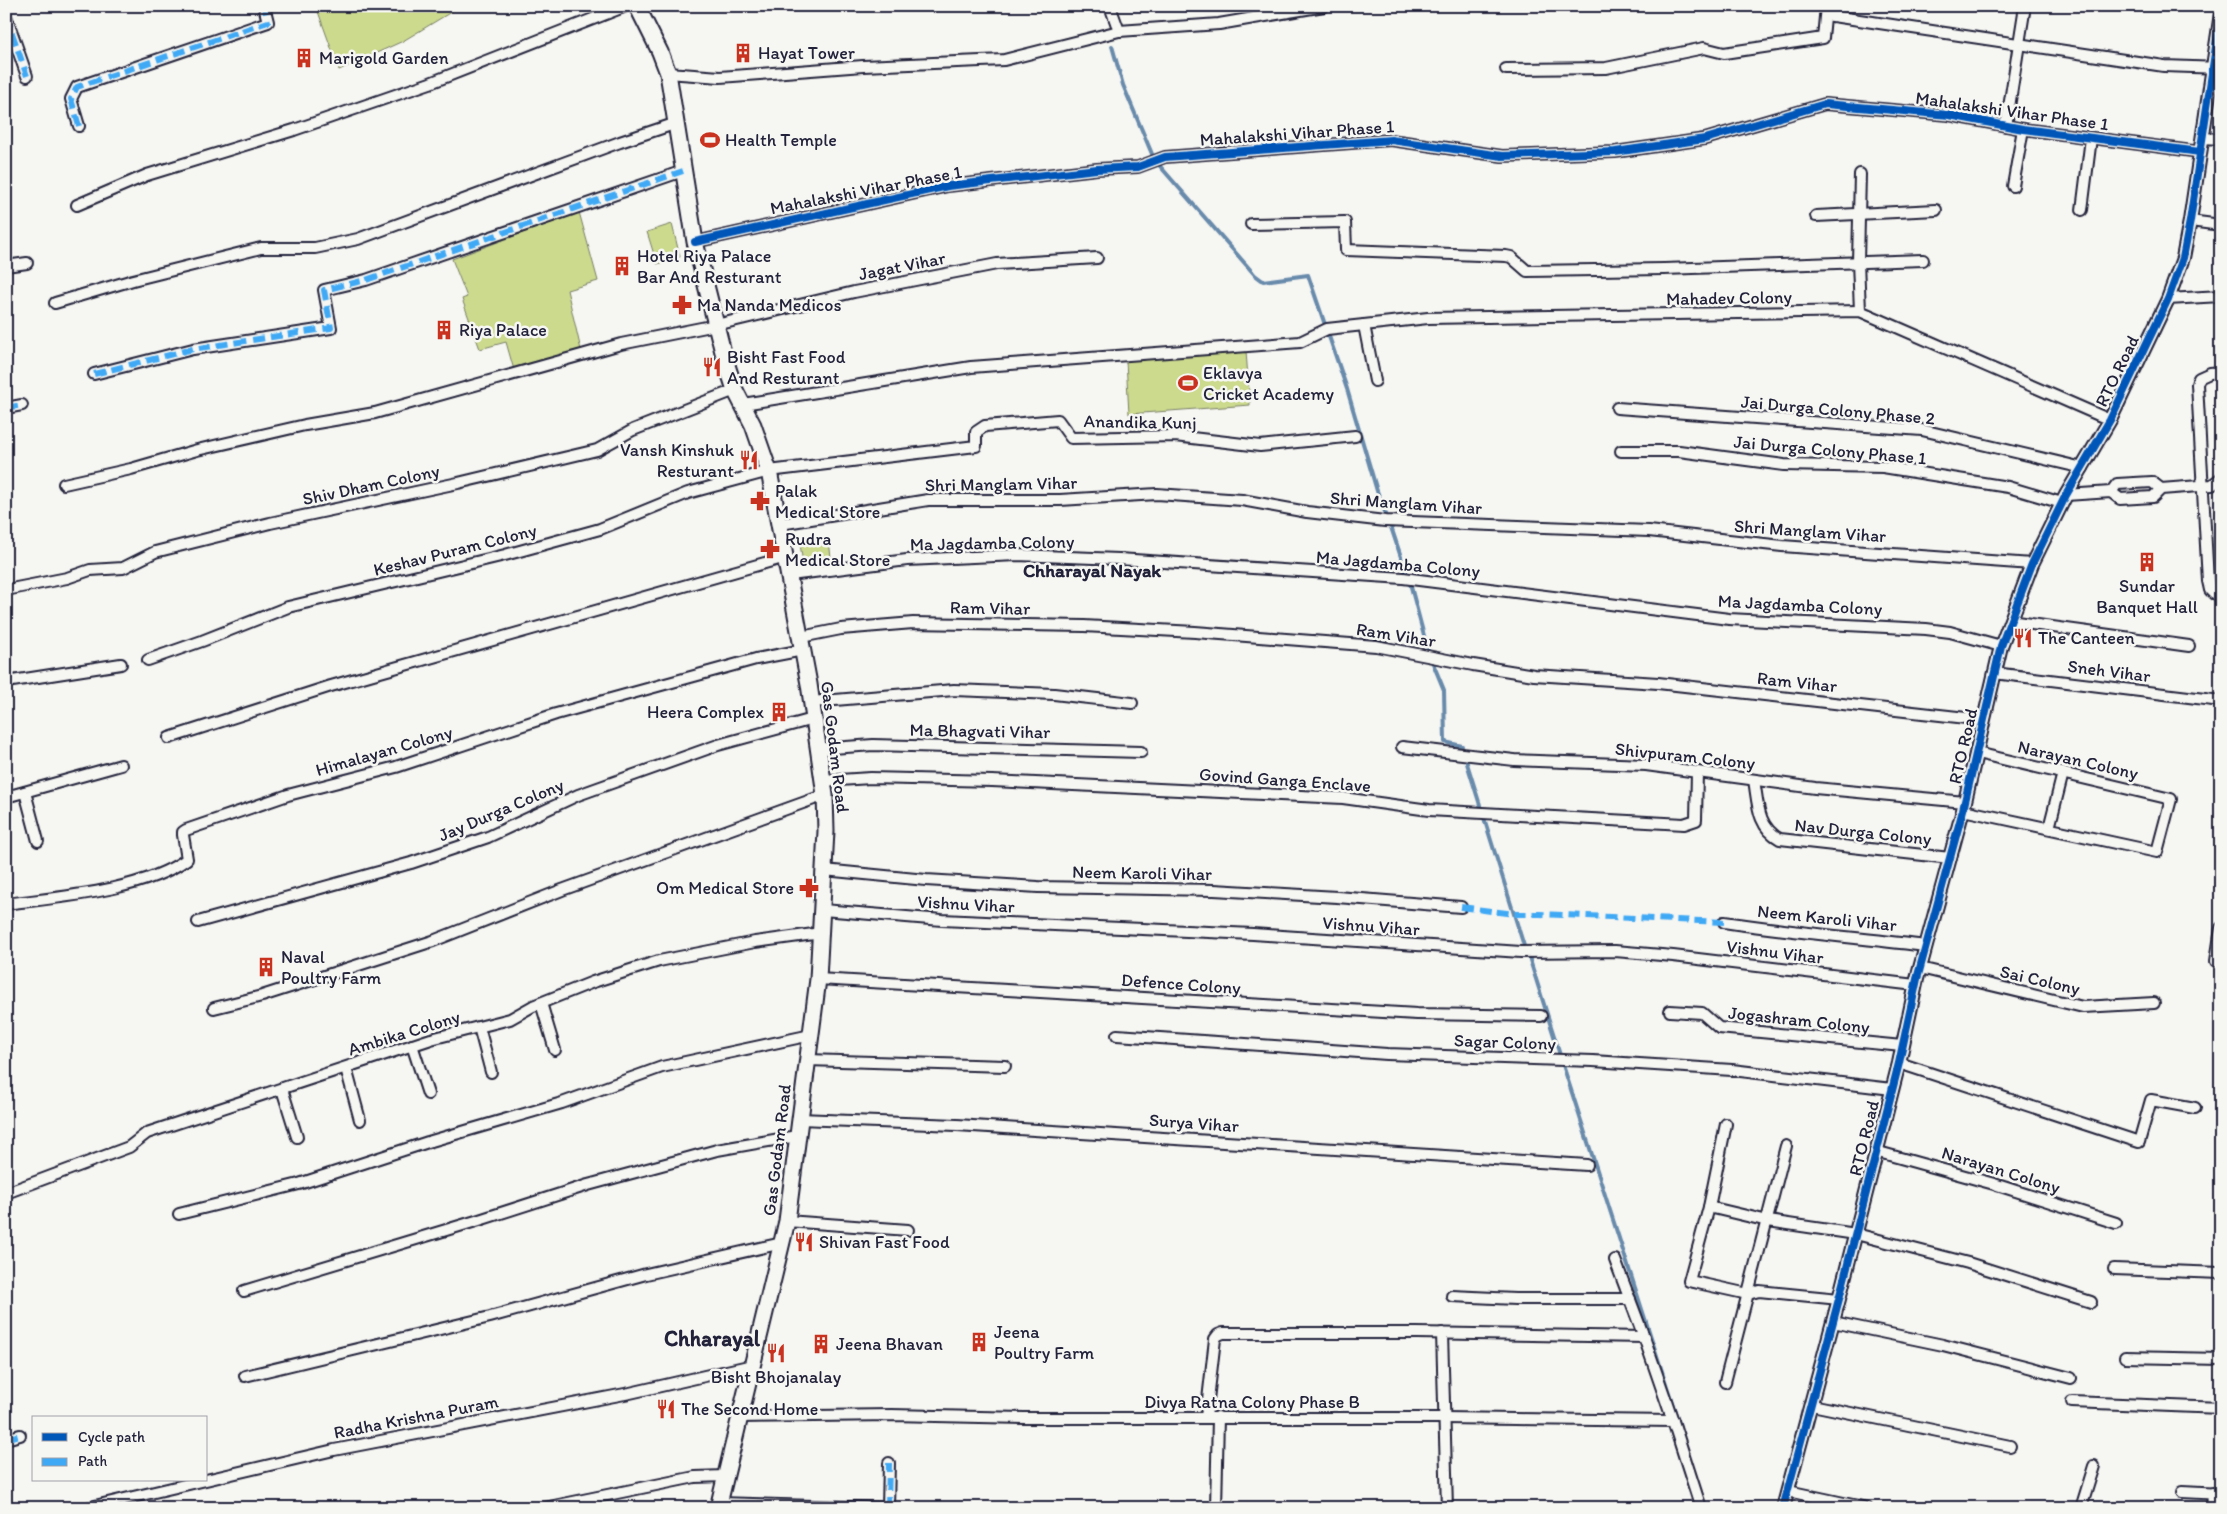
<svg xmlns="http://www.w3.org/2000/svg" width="2227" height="1514" font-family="Itim,sans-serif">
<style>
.green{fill:#ccda8e;stroke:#777e64}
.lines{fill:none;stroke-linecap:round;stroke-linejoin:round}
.stream{stroke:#688aab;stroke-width:4}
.minor-casing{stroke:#22223b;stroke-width:14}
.tertiary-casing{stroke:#22223b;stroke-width:16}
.secondary-casing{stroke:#22223b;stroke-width:19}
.minor{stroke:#f6f6f2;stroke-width:10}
.tertiary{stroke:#f6f6f2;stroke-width:12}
.secondary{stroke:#f6f6f2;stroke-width:15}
.quiet{stroke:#3fa9f5;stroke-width:6;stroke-dasharray:12 6;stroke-linecap:butt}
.cycleway-casing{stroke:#f6f6f2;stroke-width:11}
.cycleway{stroke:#0057b8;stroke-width:8}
.labels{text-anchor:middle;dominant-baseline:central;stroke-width:5;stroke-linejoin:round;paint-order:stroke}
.poi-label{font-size:18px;fill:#22223b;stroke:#f6f6f2;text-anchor:start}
.street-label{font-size:18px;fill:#22223b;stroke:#f6f6f2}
.neighbourhood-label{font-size:19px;font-weight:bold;fill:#22223b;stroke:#f6f6f2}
.district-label{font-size:22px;font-weight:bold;fill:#22223b;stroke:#f6f6f2}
</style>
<rect width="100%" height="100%" fill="#f6f6f2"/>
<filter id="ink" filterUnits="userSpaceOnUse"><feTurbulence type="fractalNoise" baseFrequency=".02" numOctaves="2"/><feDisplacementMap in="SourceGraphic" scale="10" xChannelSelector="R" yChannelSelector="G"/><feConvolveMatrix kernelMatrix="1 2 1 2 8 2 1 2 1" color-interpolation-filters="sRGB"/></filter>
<g filter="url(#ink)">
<g class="green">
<polygon points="316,6 461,6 403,41 339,70"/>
<polygon points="579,212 598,281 567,290 581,350 514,370 506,342 480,349 462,299 467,297 452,259"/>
<polygon points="672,224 680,257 657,264 647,232"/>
<polygon points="1246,351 1250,405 1129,414 1126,361"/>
<polygon points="829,540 832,567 804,570 800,544"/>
</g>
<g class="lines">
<g class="stream">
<polyline points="1112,46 1123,85 1152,154"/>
<polyline points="1159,165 1255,275 1263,281 1308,275 1347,389 1377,491 1387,517"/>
<polyline points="1391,527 1406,572"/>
<polyline points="1410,583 1428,651"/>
<polyline points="1432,661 1444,690 1445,742 1462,746"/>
<polyline points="1465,757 1480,805"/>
<polyline points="1484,818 1524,946"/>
<polyline points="1529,957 1560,1055"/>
<polyline points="1563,1065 1680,1427"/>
</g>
<defs>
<g id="minor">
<polyline points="1110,6 1119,31"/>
<polyline points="1826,15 2164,66 2221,68"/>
<polyline points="6,16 27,76"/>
<polyline points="1506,69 1606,68 1704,48 1724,53 1823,38 1826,6"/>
<polyline points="668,73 720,77 863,66 1004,60 1119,31 1219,24 1324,6"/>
<polyline points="79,126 71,99 77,87 268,22 264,6"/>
<polyline points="2006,126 2025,6"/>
<polyline points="2202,138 2221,139"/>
<polyline points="1860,174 1858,262 1860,311"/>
<polyline points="2013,186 2023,129"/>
<polyline points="77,205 147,175 294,130 430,83 626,6"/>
<polyline points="2082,210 2091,138"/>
<polyline points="1816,216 1936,210"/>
<polyline points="2190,221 2221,225"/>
<polyline points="1251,224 1345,222 1346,250 1506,256 1511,257 1527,271 1664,269 1923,260"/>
<polyline points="695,242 948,186 1097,169 1138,167 1165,157 1391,140 1502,156 1615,152 1705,139 1825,104 1949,115 2023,129 2200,152"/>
<polyline points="6,266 27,263"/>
<polyline points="2168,299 2221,296"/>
<polyline points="55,303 133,280 261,248 315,248 358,239 620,142 677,123"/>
<polyline points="1364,325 1375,381"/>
<polyline points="2221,372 2210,373 2199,378 2197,384 2208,581 2210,590 2214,594 2221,594"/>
<polyline points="94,374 193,349 331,328 324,290 366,280 683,171"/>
<polyline points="743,404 971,367 1300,342 1327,329 1428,318 1860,311 2110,420"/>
<polyline points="6,408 22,405"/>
<polyline points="1617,408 1922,430 2083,468"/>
<polyline points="1621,451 1679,451 1784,465 1883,467 2008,487 2062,503"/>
<polyline points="64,484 131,469 197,450 305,425 375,413 621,344 716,325 854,292 997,264 1097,258"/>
<polyline points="2111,492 2117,484 2152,482 2161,489"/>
<polyline points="2066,495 2111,492 2120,499 2153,497 2161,489 2212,485 2221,478"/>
<polyline points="780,524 928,500 1060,500 1157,494 1242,500 1307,512 1385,521 1649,531 1782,546 2032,564"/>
<polyline points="790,575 907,560 1017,555 1119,559 1403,578 1729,619 1926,629 1950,632 2001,646"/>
<polyline points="6,590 67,578 90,570 123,568 155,552 270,523 458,483 597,450 633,430 735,390"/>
<polyline points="2010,621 2189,646"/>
<polyline points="801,637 841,629 913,623 1084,626 1195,632 1376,646 1473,665 1534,675 1658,683 1984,720"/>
<polyline points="148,660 202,641 288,607 505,555 600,529 688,493 769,471 976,446 976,432 985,426 1058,420 1071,438 1175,436 1260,446 1355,436"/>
<polyline points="1994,673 2221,701"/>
<polyline points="6,682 121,664"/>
<polyline points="811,702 954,690 1054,694 1132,703"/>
<polyline points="169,738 331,686 786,557"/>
<polyline points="1402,747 1514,760 1646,765 1815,788 1965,802"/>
<polyline points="819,749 873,745 1141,752"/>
<path d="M1754,780C1758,803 1757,827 1780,839L1950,858"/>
<polyline points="823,781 871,778 992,781 1343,798 1429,810 1684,824 1696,820 1697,772"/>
<polyline points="25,792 38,841"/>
<polyline points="6,797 121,765"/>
<polyline points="1963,810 2157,852 2171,799 1977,753"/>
<polyline points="2049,828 2063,773"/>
<polyline points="824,870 926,880 1038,887 1214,890 1337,897 1461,907"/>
<path d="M6,904C60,897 143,891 187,859L183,835V832L186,830L288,795L396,767L556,714L756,659L803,650"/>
<polyline points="823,910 942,920 1253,934 1521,952 1615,951 1673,956 1915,985"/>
<polyline points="198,922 411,863 488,837 578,795 718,745 813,719"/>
<path d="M1724,922C1791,932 1859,938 1926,946"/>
<polyline points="2216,961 2221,928"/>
<polyline points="1920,968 2083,1007 2154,1003"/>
<polyline points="818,979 1417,1014 1541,1016"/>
<polyline points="541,1003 555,1050"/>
<polyline points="214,1008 262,996 433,941 562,890 825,795"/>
<polyline points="1670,1011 1702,1013 1719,1028 1902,1046"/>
<polyline points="479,1027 491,1072"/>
<polyline points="1117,1035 1387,1054 1593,1061 1732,1070 1892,1089"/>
<polyline points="412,1045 428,1094"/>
<polyline points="807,1060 1005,1066"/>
<polyline points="1899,1063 2139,1142 2151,1100 2195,1108"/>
<polyline points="346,1068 360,1120"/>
<polyline points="282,1089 297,1137"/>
<polyline points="799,1119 957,1125 1587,1165"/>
<polyline points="1726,1124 1709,1207 1689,1281 1748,1294 1759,1291 1839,1299"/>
<polyline points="1875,1151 1994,1184 2116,1223"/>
<polyline points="6,1193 129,1147 147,1133 431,1039 510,1019 533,1006 593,982 659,961 755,942 821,933"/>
<polyline points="1709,1207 1768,1221 1856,1234 1968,1263 2091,1302"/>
<polyline points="179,1214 299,1184 428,1142 562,1103 662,1067 811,1035"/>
<polyline points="787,1221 908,1230"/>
<polyline points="1615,1260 1644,1337 1673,1421"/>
<polyline points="2114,1269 2221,1273"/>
<polyline points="244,1291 476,1221 588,1185 717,1150 797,1136"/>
<polyline points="1452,1296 1515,1299 1630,1299"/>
<polyline points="1833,1322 1943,1345 2071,1378"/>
<polyline points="1442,1333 1447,1508"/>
<polyline points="2125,1357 2221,1359"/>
<polyline points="245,1376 490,1317 646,1274 782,1243"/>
<polyline points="1725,1382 1786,1146"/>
<polyline points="2072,1402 2221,1408"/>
<polyline points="1812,1405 2010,1446"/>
<polyline points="740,1417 892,1415 1025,1418 1444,1418 1673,1421 1701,1508"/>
<polyline points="1206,1417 1215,1339 1218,1335 1223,1333 1417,1333 1644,1337"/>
<polyline points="6,1439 20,1435"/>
<polyline points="1788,1491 1867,1508"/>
<polyline points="2182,1492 2221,1494"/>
<polyline points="719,1503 882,1508"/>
<polyline points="86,1508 334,1450 630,1393 753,1365"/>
<polyline points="544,1508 695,1477 725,1476"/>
<polyline points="888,1508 889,1463"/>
<polyline points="1216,1508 1218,1417"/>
<polyline points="2081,1508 2094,1466"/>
<polyline points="2212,1508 2213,1493"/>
</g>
<polyline id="tertiary" points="1783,1508 1839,1299 1899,1063 1917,979 1963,810 2001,646 2032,564 2066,495 2110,420 2168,299 2183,258 2190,221 2221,13"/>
<polyline id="secondary" points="637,6 660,52 668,73 695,242 724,356 735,390 753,425 769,471 809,684 825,795 826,831 818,979 787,1221 718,1508"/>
</defs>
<use href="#minor" class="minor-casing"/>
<use href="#tertiary" class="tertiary-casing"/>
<use href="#secondary" class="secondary-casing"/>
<use href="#minor" class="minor"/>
<use href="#tertiary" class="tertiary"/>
<use href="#secondary" class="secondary"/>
<g class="quiet">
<polyline points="6,16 27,76"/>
<polyline points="79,126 71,99 77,87 268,22 264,6"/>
<polyline points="94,374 193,349 331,328 324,290 366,280 683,171"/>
<polyline points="6,408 22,405"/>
<polyline points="1461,907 1514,914 1540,914 1724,922"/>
<polyline points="6,1439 20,1435"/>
<polyline points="888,1508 889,1463"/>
</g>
<defs>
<g id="cycleway">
<polyline points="695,242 948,186 1097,169 1138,167 1165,157 1391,140 1502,156 1615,152 1705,139 1825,104 1949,115 2023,129 2200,152"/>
<polyline points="1783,1508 1839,1299 1899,1063 1917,979 1963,810 2001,646 2032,564 2066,495 2110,420 2168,299 2183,258 2190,221 2221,13"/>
</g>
</defs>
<use href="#cycleway" class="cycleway-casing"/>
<use href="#cycleway" class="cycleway"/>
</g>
</g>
<defs>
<symbol id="building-bare" viewBox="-9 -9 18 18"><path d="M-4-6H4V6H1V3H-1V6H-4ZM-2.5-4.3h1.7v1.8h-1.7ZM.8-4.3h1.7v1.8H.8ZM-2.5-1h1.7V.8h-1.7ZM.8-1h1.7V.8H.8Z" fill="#c8321e" stroke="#f6f6f2" stroke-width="2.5" paint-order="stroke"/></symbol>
<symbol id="stadium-bare" viewBox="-9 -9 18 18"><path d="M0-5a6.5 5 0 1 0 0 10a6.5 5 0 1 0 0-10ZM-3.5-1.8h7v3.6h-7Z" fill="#c8321e" stroke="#f6f6f2" stroke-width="2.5" paint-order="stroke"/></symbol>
<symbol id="pharmacy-bare" viewBox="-9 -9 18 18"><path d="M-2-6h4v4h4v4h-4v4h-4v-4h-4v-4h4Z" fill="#c8321e" stroke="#f6f6f2" stroke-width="2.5" paint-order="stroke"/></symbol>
<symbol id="restaurant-bare" viewBox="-9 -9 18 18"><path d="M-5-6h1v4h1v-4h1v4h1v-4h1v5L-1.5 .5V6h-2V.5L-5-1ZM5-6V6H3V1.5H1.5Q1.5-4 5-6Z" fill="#c8321e" stroke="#f6f6f2" stroke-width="2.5" paint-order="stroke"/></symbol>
</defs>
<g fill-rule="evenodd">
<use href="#building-bare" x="729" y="39" width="28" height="28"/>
<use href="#building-bare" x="290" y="44" width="28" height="28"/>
<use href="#stadium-bare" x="696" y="126" width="28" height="28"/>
<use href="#building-bare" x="608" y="252" width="28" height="28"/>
<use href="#pharmacy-bare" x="668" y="291" width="28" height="28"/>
<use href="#building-bare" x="430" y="316" width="28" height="28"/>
<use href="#restaurant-bare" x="698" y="353" width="28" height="28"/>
<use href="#stadium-bare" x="1174" y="369" width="28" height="28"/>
<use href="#restaurant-bare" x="735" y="446" width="28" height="28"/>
<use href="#pharmacy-bare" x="746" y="487" width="28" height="28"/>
<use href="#pharmacy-bare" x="756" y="535" width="28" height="28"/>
<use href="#building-bare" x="2133" y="548" width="28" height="28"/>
<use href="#restaurant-bare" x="2009" y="624" width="28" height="28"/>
<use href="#building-bare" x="765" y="698" width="28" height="28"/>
<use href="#pharmacy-bare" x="795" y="874" width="28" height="28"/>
<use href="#building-bare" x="252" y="953" width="28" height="28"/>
<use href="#restaurant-bare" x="790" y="1228" width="28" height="28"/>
<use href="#building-bare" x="965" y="1328" width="28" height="28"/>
<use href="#building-bare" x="807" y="1330" width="28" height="28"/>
<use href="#restaurant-bare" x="762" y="1339" width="28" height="28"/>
<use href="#restaurant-bare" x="652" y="1395" width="28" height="28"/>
</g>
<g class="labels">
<g class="poi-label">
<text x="758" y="53">Hayat Tower</text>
<text x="319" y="58">Marigold Garden</text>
<text x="725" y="140">Health Temple</text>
<text x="637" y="256">Hotel Riya Palace<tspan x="637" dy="21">Bar And Resturant</tspan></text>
<text x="697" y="305">Ma Nanda Medicos</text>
<text x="459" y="330">Riya Palace</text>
<text x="727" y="357">Bisht Fast Food<tspan x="727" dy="21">And Resturant</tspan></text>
<text x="1203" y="373">Eklavya<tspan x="1203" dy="21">Cricket Academy</tspan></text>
<text x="734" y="450" text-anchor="end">Vansh Kinshuk<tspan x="734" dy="21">Resturant</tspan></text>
<text x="775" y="491">Palak<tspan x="775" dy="21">Medical Store</tspan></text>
<text x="785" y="539">Rudra<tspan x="785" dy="21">Medical Store</tspan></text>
<text x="2147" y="586" text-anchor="middle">Sundar<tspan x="2147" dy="21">Banquet Hall</tspan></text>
<text x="2038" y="638">The Canteen</text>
<text x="764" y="712" text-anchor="end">Heera Complex</text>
<text x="794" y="888" text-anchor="end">Om Medical Store</text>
<text x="281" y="957">Naval<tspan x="281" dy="21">Poultry Farm</tspan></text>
<text x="819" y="1242">Shivan Fast Food</text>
<text x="994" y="1332">Jeena<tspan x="994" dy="21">Poultry Farm</tspan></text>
<text x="836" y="1344">Jeena Bhavan</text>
<text x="776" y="1377" text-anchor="middle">Bisht Bhojanalay</text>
<text x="681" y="1409">The Second Home</text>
</g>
<g class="street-label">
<text transform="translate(2012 111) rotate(8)">Mahalakshi Vihar Phase 1</text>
<text transform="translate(1297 133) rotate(-4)">Mahalakshi Vihar Phase 1</text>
<text transform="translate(866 190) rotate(-11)">Mahalakshi Vihar Phase 1</text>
<text transform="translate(902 266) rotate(-11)">Jagat Vihar</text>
<text transform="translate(1729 298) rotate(-1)">Mahadev Colony</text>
<text transform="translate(2117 371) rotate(-64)">RTO Road</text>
<text transform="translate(1838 410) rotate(5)">Jai Durga Colony Phase 2</text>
<text transform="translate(1140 422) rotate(1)">Anandika Kunj</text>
<text transform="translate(1830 450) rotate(5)">Jai Durga Colony Phase 1</text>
<text transform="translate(1001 484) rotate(-1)">Shri Manglam Vihar</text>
<text transform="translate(371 485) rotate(-12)">Shiv Dham Colony</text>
<text transform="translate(1406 503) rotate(4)">Shri Manglam Vihar</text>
<text transform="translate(1810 531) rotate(4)">Shri Manglam Vihar</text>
<text transform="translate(992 543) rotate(-1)">Ma Jagdamba Colony</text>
<text transform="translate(455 550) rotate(-14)">Keshav Puram Colony</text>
<text transform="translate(1398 564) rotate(5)">Ma Jagdamba Colony</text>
<text transform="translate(1800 605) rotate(3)">Ma Jagdamba Colony</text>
<text transform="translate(990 608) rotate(1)">Ram Vihar</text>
<text transform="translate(1396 635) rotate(9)">Ram Vihar</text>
<text transform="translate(2109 671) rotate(7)">Sneh Vihar</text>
<text transform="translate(1797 682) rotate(6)">Ram Vihar</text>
<text transform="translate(980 731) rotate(1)">Ma Bhagvati Vihar</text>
<text transform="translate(1963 746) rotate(-77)">RTO Road</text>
<text transform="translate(835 747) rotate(83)">Gas Godam Road</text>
<text transform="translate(384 751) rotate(-16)">Himalayan Colony</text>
<text transform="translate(1685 756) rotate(6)">Shivpuram Colony</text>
<text transform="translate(2078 760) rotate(13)">Narayan Colony</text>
<text transform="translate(1285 780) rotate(4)">Govind Ganga Enclave</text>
<text transform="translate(501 810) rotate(-23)">Jay Durga Colony</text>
<text transform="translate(1863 832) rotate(6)">Nav Durga Colony</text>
<text transform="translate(1142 873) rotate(1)">Neem Karoli Vihar</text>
<text transform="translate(966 904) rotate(3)">Vishnu Vihar</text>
<text transform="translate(1827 918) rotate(6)">Neem Karoli Vihar</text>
<text transform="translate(1371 926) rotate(4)">Vishnu Vihar</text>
<text transform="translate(1775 952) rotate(7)">Vishnu Vihar</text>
<text transform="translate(2040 980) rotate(13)">Sai Colony</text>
<text transform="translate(1181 984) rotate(4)">Defence Colony</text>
<text transform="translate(1799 1020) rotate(6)">Jogashram Colony</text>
<text transform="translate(404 1033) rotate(-17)">Ambika Colony</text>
<text transform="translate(1505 1042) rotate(2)">Sagar Colony</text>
<text transform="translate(1194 1123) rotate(4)">Surya Vihar</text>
<text transform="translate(1864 1138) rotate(-76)">RTO Road</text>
<text transform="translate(777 1150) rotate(-83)">Gas Godam Road</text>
<text transform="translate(2001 1170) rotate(17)">Narayan Colony</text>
<text x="1252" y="1402">Divya Ratna Colony Phase B</text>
<text transform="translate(416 1417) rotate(-11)">Radha Krishna Puram</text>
</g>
<g class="neighbourhood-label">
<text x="1092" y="570">Chharayal Nayak</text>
</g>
<g class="district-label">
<text x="712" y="1338">Chharayal</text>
</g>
</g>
<rect width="2227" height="1514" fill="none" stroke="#f6f6f2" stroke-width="25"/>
<rect x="12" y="12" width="2202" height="1489" fill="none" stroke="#22223b" stroke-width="2" filter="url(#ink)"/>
<rect x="32" y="1416" width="175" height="65" fill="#f6f6f2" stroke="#a1a1a9"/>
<rect x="42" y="1433" width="25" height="8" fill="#0057b8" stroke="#a1a1a9"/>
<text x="78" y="1442" font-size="15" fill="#22223b">Cycle path</text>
<rect x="42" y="1458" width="25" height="8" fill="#3fa9f5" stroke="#a1a1a9"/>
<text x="78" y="1466" font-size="15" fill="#22223b">Path</text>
</svg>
